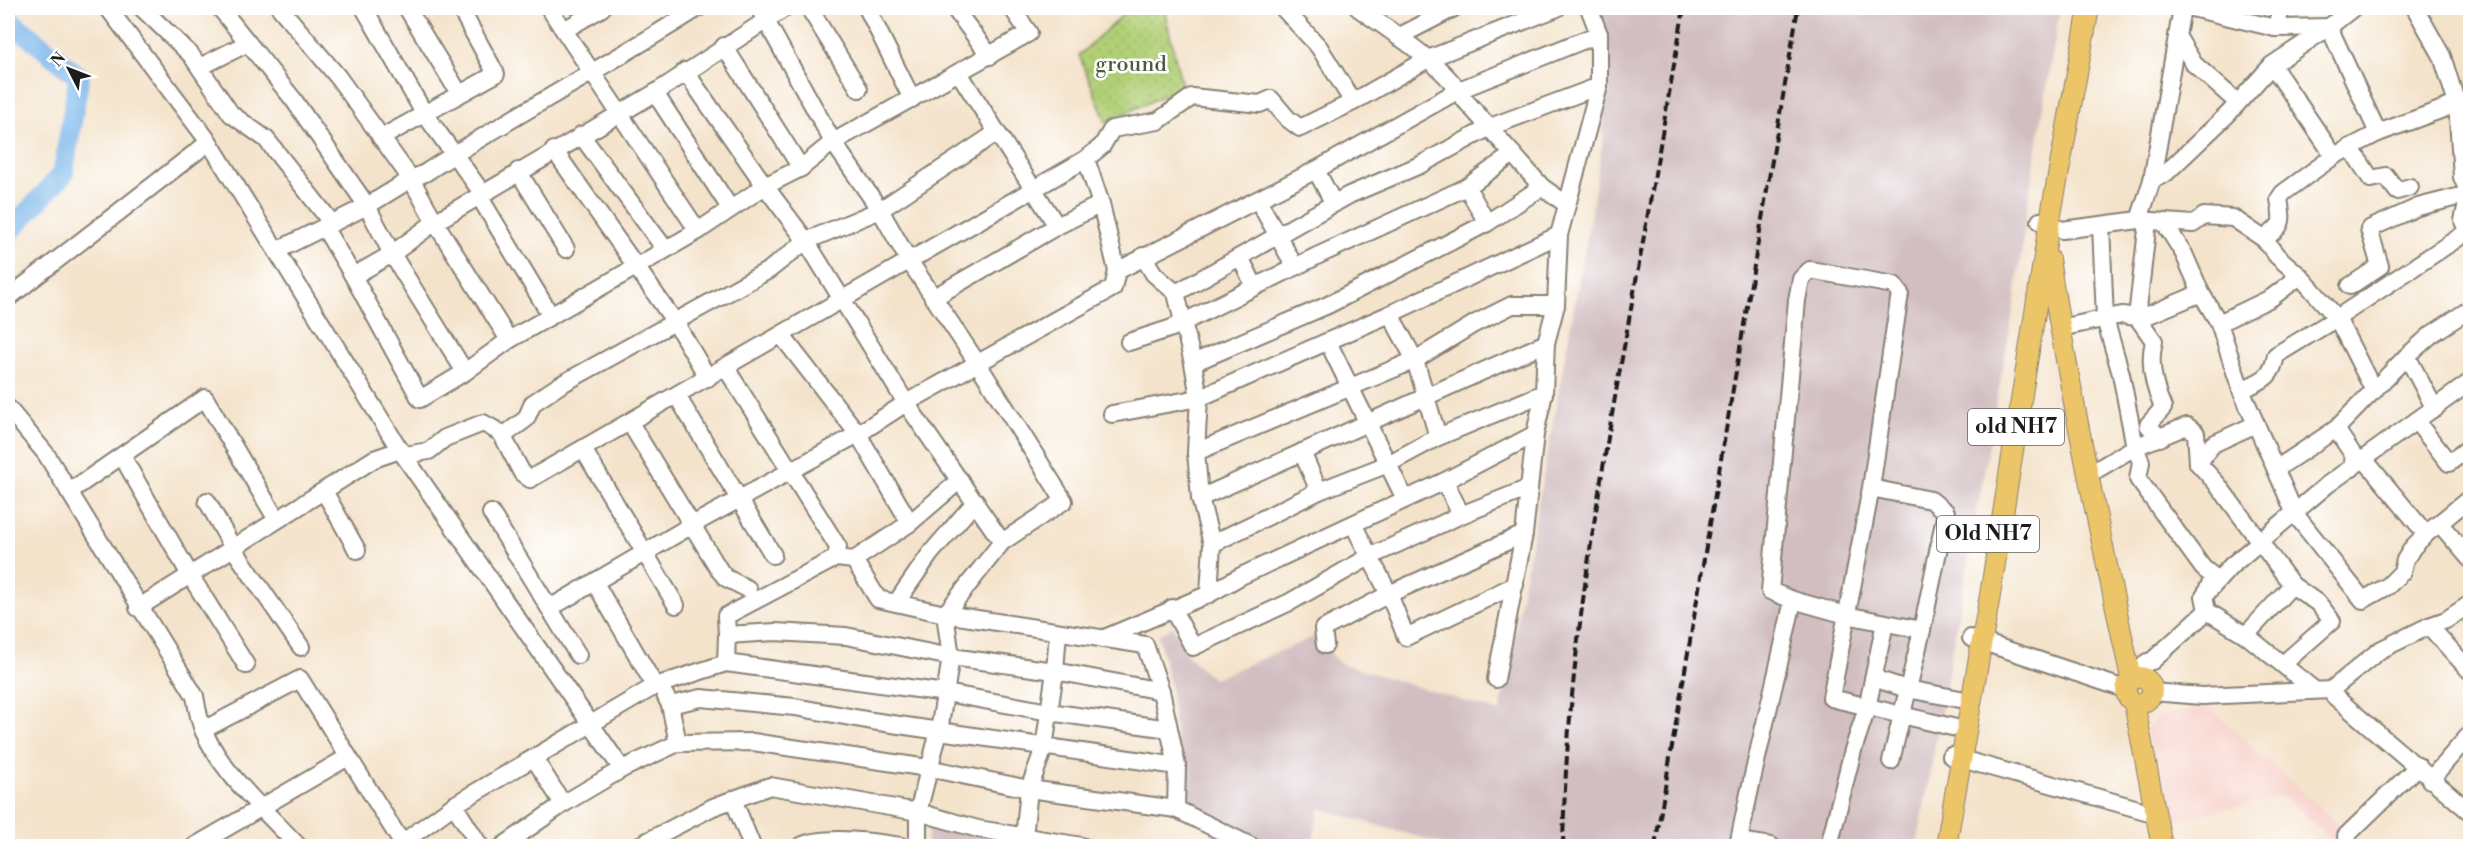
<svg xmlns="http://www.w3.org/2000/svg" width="2478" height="854" font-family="'Libre Bodoni',serif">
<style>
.built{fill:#f7d0c9}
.industrial{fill:#d2bec1}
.park{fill:url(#park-dots);stroke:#667649;stroke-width:1.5}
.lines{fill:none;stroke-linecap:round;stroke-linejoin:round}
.river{stroke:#78b5ea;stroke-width:21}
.minor-casing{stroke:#888074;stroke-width:20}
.major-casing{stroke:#888074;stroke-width:22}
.minor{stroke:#fff;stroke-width:16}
.major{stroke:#edc569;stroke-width:20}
.rail{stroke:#1c1c1c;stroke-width:4;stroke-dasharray:9 4.5;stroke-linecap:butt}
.labels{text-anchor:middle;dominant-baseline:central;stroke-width:5;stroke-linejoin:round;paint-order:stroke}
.shield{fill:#fff;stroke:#606060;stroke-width:1.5}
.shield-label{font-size:21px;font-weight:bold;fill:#1c1c1c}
.park-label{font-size:22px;fill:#505b3c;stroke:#fff}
</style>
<defs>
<pattern id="park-dots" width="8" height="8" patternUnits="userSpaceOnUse" patternTransform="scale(1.5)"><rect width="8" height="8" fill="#b1cf76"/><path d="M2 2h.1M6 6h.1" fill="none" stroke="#98b166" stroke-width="1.8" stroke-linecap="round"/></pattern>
</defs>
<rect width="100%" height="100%" fill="#fff"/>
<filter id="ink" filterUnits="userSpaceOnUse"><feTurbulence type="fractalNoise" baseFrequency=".0167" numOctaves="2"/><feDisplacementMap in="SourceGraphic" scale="12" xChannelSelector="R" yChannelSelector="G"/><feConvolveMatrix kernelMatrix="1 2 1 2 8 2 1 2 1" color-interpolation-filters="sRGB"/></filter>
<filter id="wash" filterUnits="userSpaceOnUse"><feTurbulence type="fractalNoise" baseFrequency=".008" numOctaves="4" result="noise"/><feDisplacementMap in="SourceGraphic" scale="24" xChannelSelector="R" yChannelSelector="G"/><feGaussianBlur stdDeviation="1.35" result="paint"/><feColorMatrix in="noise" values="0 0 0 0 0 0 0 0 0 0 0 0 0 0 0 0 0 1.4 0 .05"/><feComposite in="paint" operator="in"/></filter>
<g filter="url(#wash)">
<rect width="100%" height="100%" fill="#f4e3cb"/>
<polygon class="built" points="2209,707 2362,846 2338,846 2285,797 2167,821 2146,731 2158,716"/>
<g class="industrial">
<polygon points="1602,8 2060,8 2027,208 2015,300 1917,846 1449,846 1319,808 1312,846 1254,846 1188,819 1181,789 1170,685 1158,635 1173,627 1189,657 1213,679 1316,636 1339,663 1500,712 1589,225 1603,139"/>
<polygon points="930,820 1085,846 926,846"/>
</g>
<polygon class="park" points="1130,8 1164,8 1182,87 1106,122 1079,55"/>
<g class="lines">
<polyline class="river" points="8,19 79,77 63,174 8,233"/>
</g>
</g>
<g filter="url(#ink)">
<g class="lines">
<defs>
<g id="minor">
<polyline points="108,8 209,142 400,450 622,769"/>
<polyline points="142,8 191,55 231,114 266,139 331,222"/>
<polyline points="220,8 293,99 367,206 392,254 465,372"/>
<polyline points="280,8 338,77 411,179 435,222 509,340"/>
<polyline points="364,8 424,113 483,194"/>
<polyline points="407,8 459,93"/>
<polyline points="549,8 698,231"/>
<polyline points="809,8 859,89"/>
<polyline points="867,8 912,99"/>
<polyline points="954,8 990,56"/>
<polyline points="1283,8 1319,47 1353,102"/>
<path d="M1358,8C1390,31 1444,64 1463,98L1542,187L1566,204"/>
<polyline points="2192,8 2275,28 2329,27 2378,133 2470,99"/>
<polyline points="2415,8 2442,56 2457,104 2462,177 2469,194 2463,221 2470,236"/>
<polyline points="2275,28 2282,8"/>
<polyline points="564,30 602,8"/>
<polyline points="2177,36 2194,64 2237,102"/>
<polyline points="1398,37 1454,8"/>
<polyline points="724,46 801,168"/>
<polyline points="2272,65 2334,156"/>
<polyline points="200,67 248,43"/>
<polyline points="685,71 765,186 806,241 906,403 1002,542"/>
<polyline points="959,73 1057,226"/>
<polyline points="655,93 730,208"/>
<polyline points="581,135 665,249"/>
<polyline points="381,138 496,74 460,8"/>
<polyline points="2350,147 2371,179 2386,176 2397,191 2410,187"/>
<polyline points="554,150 675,322 708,378"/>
<polyline points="1086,159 1101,204 1117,271"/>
<polyline points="1316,170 1334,204"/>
<polyline points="518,171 566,249"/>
<polyline points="2152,180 2166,173 2228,114 2272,65 2329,27 2353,8"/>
<polyline points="1467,187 1487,223"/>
<polyline points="479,196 551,316"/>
<polyline points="1258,200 1295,267"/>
<polyline points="2139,220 2152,180 2182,8"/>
<polyline points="2040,221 2062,230 2139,220 2193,224 2204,216 2233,218 2264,239 2277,256 2300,276 2337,318 2374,391"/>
<path d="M2148,221L2137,317L2154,341C2148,364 2154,387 2163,408L2148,425L2160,438"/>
<polyline points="2165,224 2184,254 2201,293 2219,323 2241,390"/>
<polyline points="2101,225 2105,319 2121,374 2135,447 2141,462 2138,479 2203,568 2214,577 2207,590"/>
<polyline points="324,227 352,274 420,399 465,372 509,340 698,231 765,186 801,168 833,142 1029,33 1012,8"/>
<path d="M2264,239C2284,224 2283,224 2279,199L2283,193L2334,156L2378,133"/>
<path d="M278,250L367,206L411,179L425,173C514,115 609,65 698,8"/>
<polyline points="1143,256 1154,274 1176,293 1349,195 1420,165 1490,127 1599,86"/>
<polyline points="1240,257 1255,287"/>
<polyline points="352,274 357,274 392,254 435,222 655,93 785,8"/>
<polyline points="2350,286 2380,266 2369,229 2418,207 2469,194"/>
<polyline points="1176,293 1193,363 1199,398 1196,452 1200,498 1212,544 1209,594"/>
<polyline points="8,298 209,142"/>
<polyline points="933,298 1057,226 1101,204"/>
<polyline points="1390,314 1415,360 1438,437"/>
<polyline points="2219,323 2271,298 2300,276"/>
<polyline points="2060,328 2122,315 2137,317 2151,314 2201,293"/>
<polyline points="782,336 858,434 910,523 854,560"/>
<polyline points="1129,342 1172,328 1319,255 1467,187 1513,154"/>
<polyline points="1328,342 1405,499"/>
<polyline points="2407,356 2435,409"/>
<polyline points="1193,363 1328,305 1487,223 1542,187"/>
<polyline points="726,368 838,547 836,558 854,560 878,599 945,614 1002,542 1064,501 978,364 908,259 880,210 833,142 759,8"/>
<polyline points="677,396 773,555"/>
<path d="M8,408L46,454L195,696C197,708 199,721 204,732C224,776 266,811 298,846"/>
<polyline points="1112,414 1199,398 1390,314 1559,235"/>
<polyline points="2416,421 2449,463 2470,447"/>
<polyline points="630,423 720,571 726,578 748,589"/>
<polyline points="2256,424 2295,514 2363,600 2388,586 2402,572 2405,560 2413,547 2426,534"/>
<polyline points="2336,429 2354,456 2352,468"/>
<polyline points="501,433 522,473 530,479 1086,159 1102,146 1112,129 1158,121 1192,97 1260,104 1271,99 1288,119 1300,128 1353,102 1428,59 1557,8"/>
<polyline points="583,449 676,605"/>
<polyline points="1196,452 1415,360 1474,324 1512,305 1556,305"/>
<polyline points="1302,452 1319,491"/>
<polyline points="405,455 429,451 445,438 483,423 501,433 507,433 526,419 533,403 560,385 769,270 806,241 880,210 996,133"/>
<polyline points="122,456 190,575 246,665"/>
<polyline points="2364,459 2426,534 2470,498"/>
<polyline points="2198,463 2218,485 2292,585"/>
<polyline points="2276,469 2336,429 2407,356 2432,334 2470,309"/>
<path d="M2088,475L2135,447L2187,426L2196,433L2198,463L2213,444L2256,424L2241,390C2262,380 2272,379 2276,355L2337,318L2467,232"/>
<polyline points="1445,481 1461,515"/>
<polyline points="1871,488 1931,500 1946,512 1922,630 1891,761"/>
<polyline points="324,491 357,550"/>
<polyline points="69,492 205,398 277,520"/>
<polyline points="1200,498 1546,343"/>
<polyline points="207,501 233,548 301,647"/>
<polyline points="491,513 578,655"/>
<polyline points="910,523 960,480"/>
<polyline points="1353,524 1389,594 1406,637 1515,585"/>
<polyline points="2440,524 2470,559"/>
<polyline points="1212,544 1319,491 1388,464 1438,437 1544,393"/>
<polyline points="595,583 655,686"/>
<polyline points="896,603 930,554 976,501"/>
<polyline points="138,608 374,459 400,450"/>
<polyline points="550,608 692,525 858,434 906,403 1113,288 1117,271 1316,170 1459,90 1599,34"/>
<polyline points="1172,608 1193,647 1290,602 1369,557 1461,515 1529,488"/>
<polyline points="2429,626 2470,671"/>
<polyline points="1922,630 1846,615 1793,600 1770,591 1797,300 1801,279 1810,270 1894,285 1900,293 1871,488 1831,698 1956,728"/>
<polyline points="727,635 726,616 836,558"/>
<polyline points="2246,635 2292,585 2319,604 2332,621 2283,664"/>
<polyline points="1971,638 2125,689"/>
<polyline points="1102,639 1209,594 1241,576 1445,481 1535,434"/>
<polyline points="1325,645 1323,629 1389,594 1524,534"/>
<polyline points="726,663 727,635 775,632 846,636 951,657 1055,671 1161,691"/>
<polyline points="2135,677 2147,662 2152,661 2207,611"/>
<polyline points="1873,678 1907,689 1960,699"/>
<polyline points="1496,679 1524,534 1535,434 1544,393 1546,343 1556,305 1559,235 1599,86 1599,34 1589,8"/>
<polyline points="2313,689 2246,635 2207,611 2204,596 2231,566 2327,485 2470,382"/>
<polyline points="2331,690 2334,696 2470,812"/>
<polyline points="2152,692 2202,696 2331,690 2380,650 2429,626 2446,620 2470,604"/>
<polyline points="665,695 670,705 678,743"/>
<polyline points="670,705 701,698 795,707 872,721 1177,766"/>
<polyline points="203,730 300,679 402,843 454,805"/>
<polyline points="1951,756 2156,814"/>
<polyline points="534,758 563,804"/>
<polyline points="2430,780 2470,734"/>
<polyline points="733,799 752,846"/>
<polyline points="2346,836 2418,766"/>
<polyline points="1024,838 1029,789 1044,748 1055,671 1058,632"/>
<polyline points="195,846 348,757"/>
<polyline points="480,846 454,805 655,686 726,663 946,693 1049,712 1169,729"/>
<polyline points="503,846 563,804 622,769 678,743 753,742 928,768 1029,789 1176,809"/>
<polyline points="638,846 713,807 770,786 918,812 978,829 1082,846"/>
<path d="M801,846C824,835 876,842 901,846"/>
<polyline points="918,846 918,812 939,731 951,657 945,614 1145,645 1161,691 1177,766 1176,809 1251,846"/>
<path d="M1771,846L1739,841C1755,760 1776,681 1793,600"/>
<polyline points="1829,846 1853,750 1867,708 1885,623"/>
</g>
<g id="major">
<path d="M2049,259C2071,400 2101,539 2131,678"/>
<circle cx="2139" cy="690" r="13"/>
<polyline points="2134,703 2162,846"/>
<polyline points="1946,846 1990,595 2049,225 2089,8"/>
</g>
</defs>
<use href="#minor" class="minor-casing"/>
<use href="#major" class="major-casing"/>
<use href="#minor" class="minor"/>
<use href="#major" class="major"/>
<g class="rail">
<path d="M1563,846C1566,686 1592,527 1620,369C1642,249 1663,128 1684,8"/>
<polyline points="1655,846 1798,8"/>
</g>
</g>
</g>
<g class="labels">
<g class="shield">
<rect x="1968" y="409" width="96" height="36" rx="4.5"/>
<rect x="1937" y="516" width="102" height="36" rx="4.5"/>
</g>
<g class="shield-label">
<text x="2016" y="427">old NH7</text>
<text x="1988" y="534">Old NH7</text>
</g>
<g class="park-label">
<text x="1131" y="64">ground</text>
</g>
</g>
<rect width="2478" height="854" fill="none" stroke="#fff" stroke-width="30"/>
<g transform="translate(69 69) rotate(312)" stroke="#ffffff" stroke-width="4.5" paint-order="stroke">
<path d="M0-4.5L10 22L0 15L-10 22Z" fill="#1c1c1c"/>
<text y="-9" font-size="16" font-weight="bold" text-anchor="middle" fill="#1c1c1c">N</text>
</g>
</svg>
